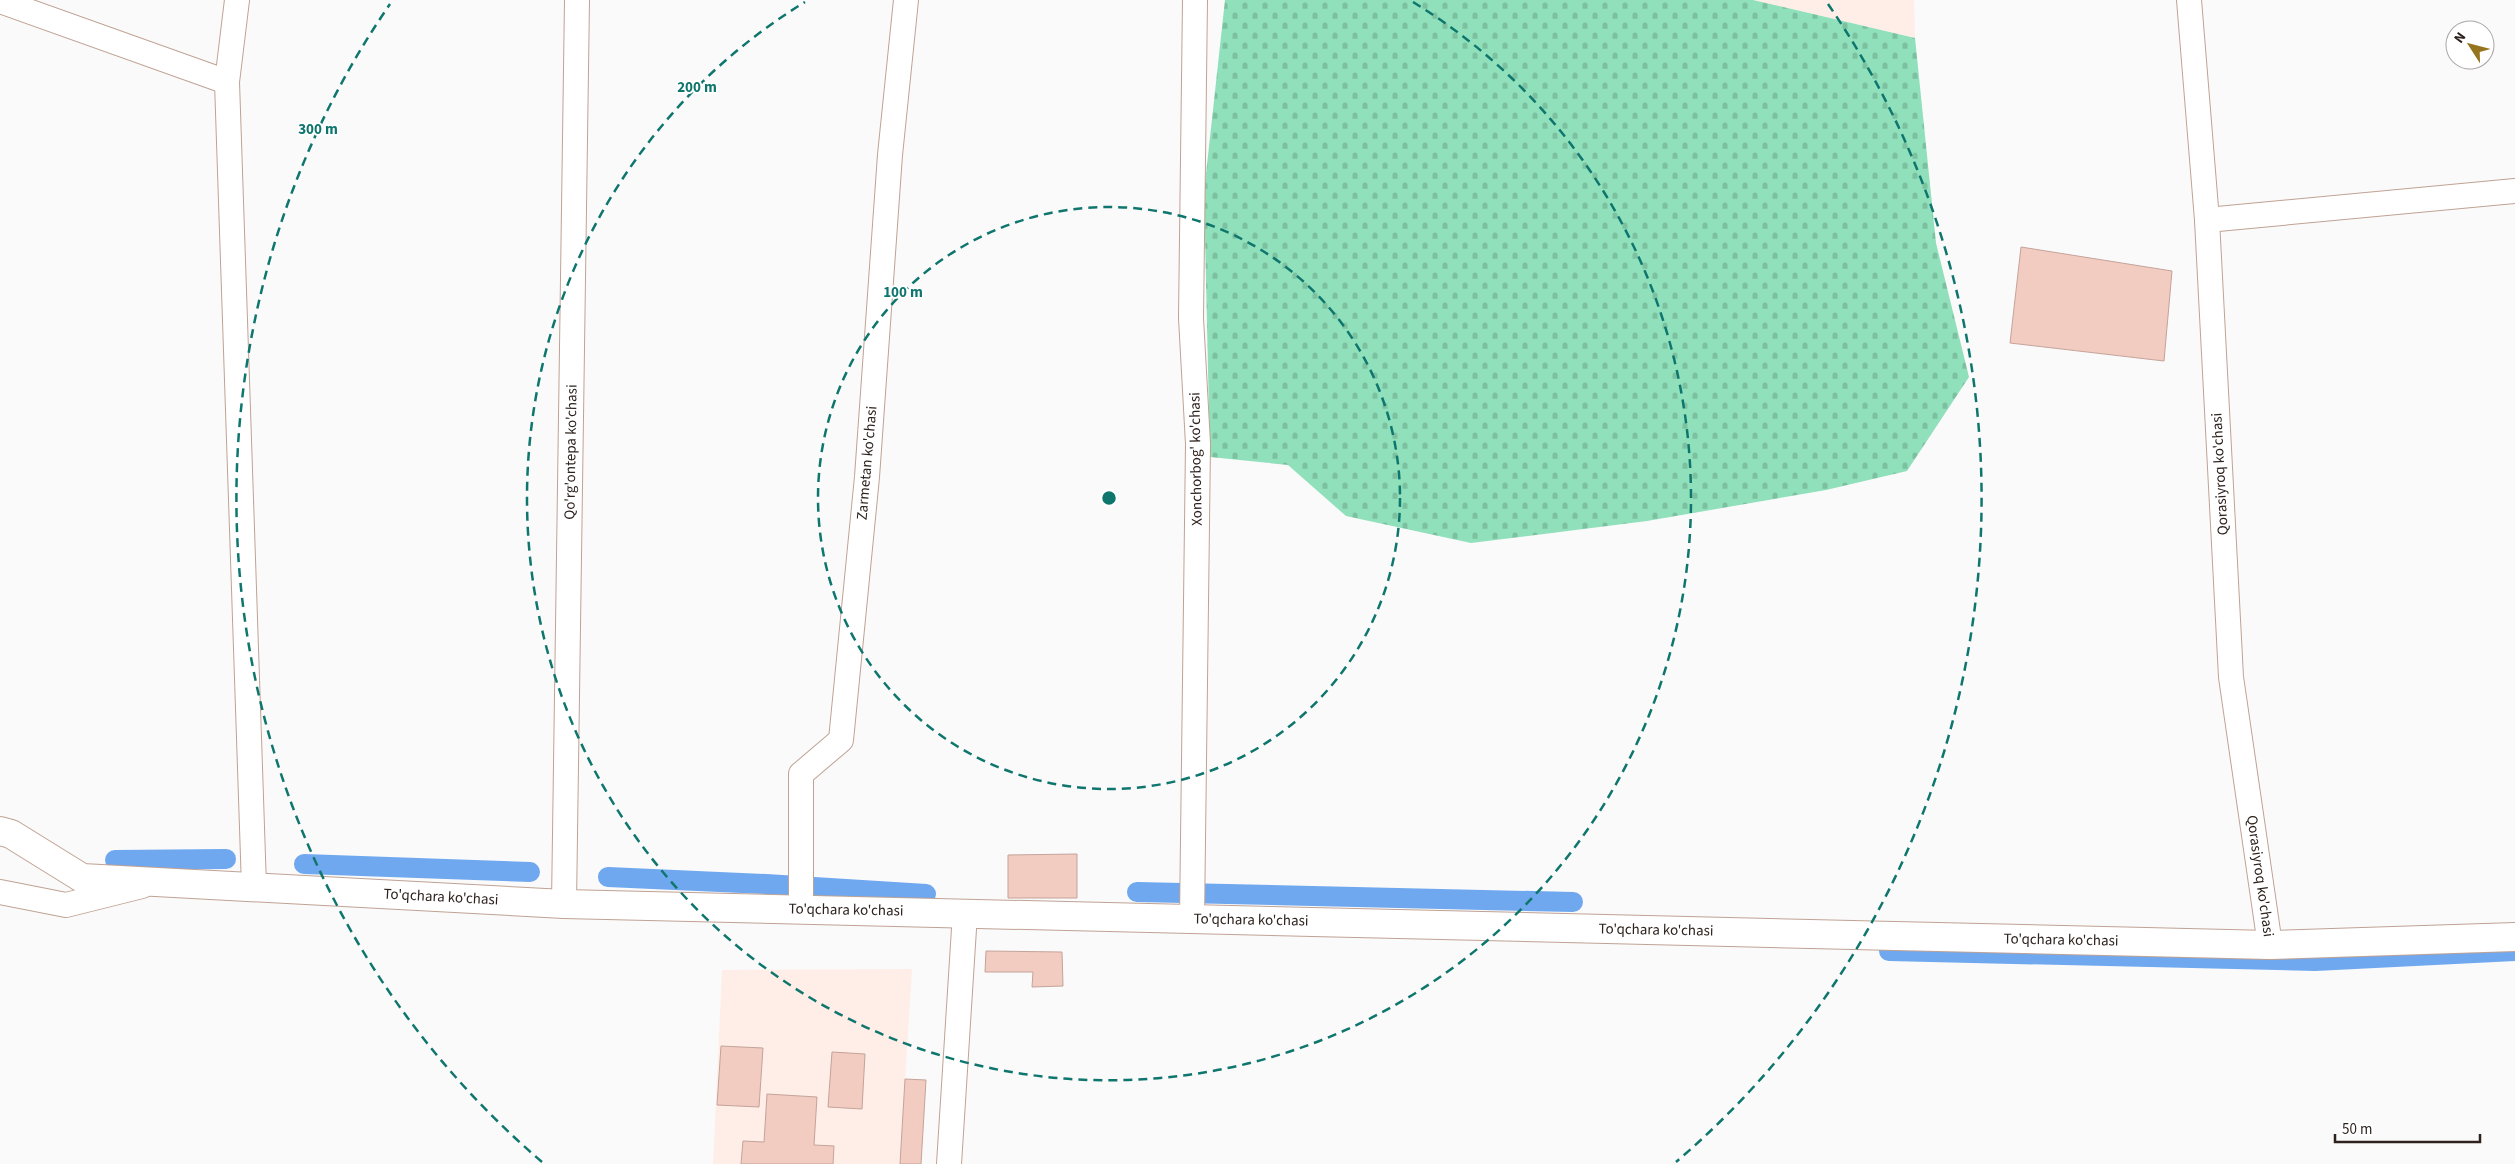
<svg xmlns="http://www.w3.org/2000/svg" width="2515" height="1164" font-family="'Source Sans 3',sans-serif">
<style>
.built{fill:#ffeee7}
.cemetery{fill:url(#cemetery-stones)}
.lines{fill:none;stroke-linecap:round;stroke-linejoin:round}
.canal{stroke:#6fa8ee;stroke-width:20}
.building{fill:#f2cbc1;stroke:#c4a39a}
.minor-casing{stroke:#c0a294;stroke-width:26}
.tertiary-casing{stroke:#c0a294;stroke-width:30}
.minor{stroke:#fff;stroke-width:24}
.tertiary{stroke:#fff;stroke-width:28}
.ring{fill:none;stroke:#0f766e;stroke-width:2.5;stroke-dasharray:9 6}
.labels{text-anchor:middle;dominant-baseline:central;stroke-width:4;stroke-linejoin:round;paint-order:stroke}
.street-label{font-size:15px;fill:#2d221d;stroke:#fff}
.centre{fill:#0f766e;stroke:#fff;stroke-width:2.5}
.ring-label{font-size:15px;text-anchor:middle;font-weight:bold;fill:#0f766e;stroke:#fff;stroke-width:4;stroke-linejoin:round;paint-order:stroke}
</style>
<defs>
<pattern id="cemetery-stones" width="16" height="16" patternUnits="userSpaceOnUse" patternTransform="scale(1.25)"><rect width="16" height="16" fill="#8fe0bb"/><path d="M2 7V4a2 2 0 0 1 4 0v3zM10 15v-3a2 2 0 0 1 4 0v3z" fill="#7cc0a0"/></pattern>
</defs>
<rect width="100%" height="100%" fill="#fafafa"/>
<g class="built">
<polygon points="1753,0 1914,0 1915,38"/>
<polygon points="912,969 900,1164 713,1164 722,970"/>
</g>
<polygon class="cemetery" points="1225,0 1753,0 1915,38 1936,243 1969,377 1907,471 1826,490 1647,521 1471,543 1346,516 1288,465 1210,457 1204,192"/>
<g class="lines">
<g class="canal">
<polyline points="115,860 226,859"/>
<polyline points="304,864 530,872"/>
<polyline points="608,877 766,884 926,894"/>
<polyline points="1137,892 1573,902"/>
<polyline points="1889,951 2315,961 2515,951"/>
</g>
</g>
<g class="building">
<polygon points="2021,247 2172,271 2164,361 2010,343"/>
<polygon points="1077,854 1077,898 1008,898 1008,855"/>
<polygon points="986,951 1062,952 1063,986 1032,987 1033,972 985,972"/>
<polygon points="721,1046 763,1048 759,1107 717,1105"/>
<polygon points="832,1052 865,1054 862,1109 828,1107"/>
<polygon points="905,1079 926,1080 921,1164 900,1164"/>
<polygon points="767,1094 817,1097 814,1145 834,1146 833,1164 741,1164 743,1141 764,1142"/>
</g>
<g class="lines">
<defs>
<g id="minor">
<polyline points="237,0 227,82 254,887"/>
<polyline points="2189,0 2207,220 2231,677 2270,945"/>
<polyline points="0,1 227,82"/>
<polyline points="2207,220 2515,191"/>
<polyline points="0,892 66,905 142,886"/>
<polyline points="564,904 577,0"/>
<polyline points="801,909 801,774 841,740 867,477 890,155 906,0"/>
<polyline points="1192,919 1198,444 1191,318 1195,0"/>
<polyline points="949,1164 965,913"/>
</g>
<polyline id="tertiary" points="0,831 11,834 82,878 564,904 2270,945 2515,937"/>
</defs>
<use href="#minor" class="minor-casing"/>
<use href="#tertiary" class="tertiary-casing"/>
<use href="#minor" class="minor"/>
<use href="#tertiary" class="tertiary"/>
</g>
<g class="ring">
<circle cx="1109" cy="498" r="291"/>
<path d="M1413 2A582 582 0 1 1 805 2"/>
<path d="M542 1162A873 873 0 0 1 390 4M1828 4A873 873 0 0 1 1676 1162"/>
</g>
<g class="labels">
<g class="street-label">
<text transform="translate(571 452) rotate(-89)">Qo'rg'ontepa ko'chasi</text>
<text transform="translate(1196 459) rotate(-91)">Xonchorbog' ko'chasi</text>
<text transform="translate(867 463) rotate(-85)">Zarmetan ko'chasi</text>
<text transform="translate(2220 474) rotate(-93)">Qorasiyroq ko'chasi</text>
<text transform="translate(2260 876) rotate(82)">Qorasiyroq ko'chasi</text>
<text transform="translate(441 897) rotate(3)">To'qchara ko'chasi</text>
<text transform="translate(846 910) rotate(1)">To'qchara ko'chasi</text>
<text transform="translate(1251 920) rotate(1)">To'qchara ko'chasi</text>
<text transform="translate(1656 930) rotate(1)">To'qchara ko'chasi</text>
<text transform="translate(2061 940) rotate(1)">To'qchara ko'chasi</text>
</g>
</g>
<circle cx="1109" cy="498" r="8" class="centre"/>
<g class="ring-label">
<text x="697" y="92">200 m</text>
<text x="318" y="134">300 m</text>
<text x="903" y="297">100 m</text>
</g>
<g transform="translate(2470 45) rotate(306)"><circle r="24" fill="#ffffff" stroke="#aba7a5"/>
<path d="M0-4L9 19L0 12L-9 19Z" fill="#96741d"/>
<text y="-8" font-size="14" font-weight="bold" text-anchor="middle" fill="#2d221d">N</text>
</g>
<path d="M2335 1134v8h145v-8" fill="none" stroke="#2d221d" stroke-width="2.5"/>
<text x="2342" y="1134" font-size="15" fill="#2d221d" stroke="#ffffff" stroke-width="4" paint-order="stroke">50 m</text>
</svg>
